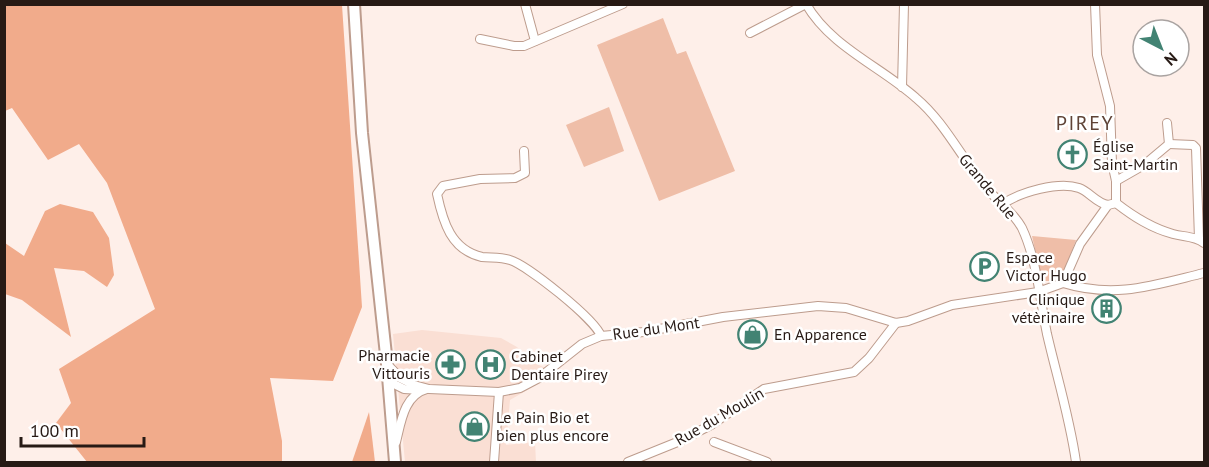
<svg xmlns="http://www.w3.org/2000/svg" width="1209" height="467" font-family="'PT Sans',sans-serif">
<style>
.built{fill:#fadfd4}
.green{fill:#efbea8}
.forest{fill:#f1ab8b}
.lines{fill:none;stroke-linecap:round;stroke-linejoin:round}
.street-casing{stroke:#bd9c8d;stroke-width:10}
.secondary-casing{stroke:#bd9c8d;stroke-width:14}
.street{stroke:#fff;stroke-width:8}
.secondary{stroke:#fff;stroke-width:10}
.labels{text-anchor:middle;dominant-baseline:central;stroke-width:5;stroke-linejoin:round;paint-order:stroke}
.poi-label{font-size:16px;fill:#271a15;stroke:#fff;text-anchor:start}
.street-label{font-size:16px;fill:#271a15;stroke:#fff}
.quarter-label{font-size:20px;letter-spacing:1.5px;fill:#5f4336;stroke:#fff}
</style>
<rect width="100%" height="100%" fill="#feefe9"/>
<polygon class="built" points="422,330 501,338 517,347 532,362 557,373 510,400 506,445 535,442 536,462 405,462 393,334"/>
<g class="green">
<polygon points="663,18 677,54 686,51 735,171 659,201 597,45"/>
<polygon points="609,107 624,151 584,167 566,125"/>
<polygon points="1032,236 1076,240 1063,275 1052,281 1042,281"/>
</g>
<g class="forest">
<polygon points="5,4 342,5 362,307 333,381 270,378 282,441 282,462 87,462 56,423 71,403 59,369 155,309 107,183 79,144 48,160 12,108 5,111"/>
<polygon points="60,204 93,212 109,238 114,275 107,287 84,271 54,268 71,337 22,300 5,294 5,243 24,256 45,211"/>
<polygon points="369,412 375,462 352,462"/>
</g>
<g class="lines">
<defs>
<g id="street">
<polyline points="525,4 535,41"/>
<path d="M750,33L806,4C831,47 880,66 916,98C947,124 964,164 992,194C1003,206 1014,213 1022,228C1037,260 1040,300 1047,334C1057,377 1070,419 1076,462"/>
<polyline points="480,39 514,46 524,46 623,4"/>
<polyline points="902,87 904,4"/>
<polyline points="1167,123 1169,144"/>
<polyline points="1169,144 1193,145 1196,148 1199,239"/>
<path d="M524,151L525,173L515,178L480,179L443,186L437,194C443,222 451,250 482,257C491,258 501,257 510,260C527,265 595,319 601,336"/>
<polyline points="1116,181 1144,165 1169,144"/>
<path d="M1116,203C1134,217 1151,228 1173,234C1184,237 1195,236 1204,243"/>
<path d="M1003,204C1020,192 1059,181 1079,188C1090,192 1096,203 1108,205"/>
<path d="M1063,283C1115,299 1154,285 1204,273"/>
<polyline points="387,364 400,378 414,385 429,389 499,392 520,388 539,378 582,344 601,336 644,332 723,317 818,306 846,308 896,323 908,321 952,305 1038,292 1063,283 1080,244 1108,205 1116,203 1116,181 1112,163 1110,106 1097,55 1095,4"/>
<polyline points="388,381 404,389 421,390"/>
<path d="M396,442C401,422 404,395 427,389"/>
<polyline points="714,442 767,462"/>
<polyline points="494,462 499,392"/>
<polyline points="628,462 680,441 711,425 764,389 854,372 869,358 896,323"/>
</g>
<polyline id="secondary" points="354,4 362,133 387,364 395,462"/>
</defs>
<use href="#street" class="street-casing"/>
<use href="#secondary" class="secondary-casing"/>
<use href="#street" class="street"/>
<use href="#secondary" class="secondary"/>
</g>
<defs>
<symbol id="church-ring" viewBox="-11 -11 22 22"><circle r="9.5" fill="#fff" stroke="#428373" stroke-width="1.5"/><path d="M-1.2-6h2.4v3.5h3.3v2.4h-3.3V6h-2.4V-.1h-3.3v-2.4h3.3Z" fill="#428373"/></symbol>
<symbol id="parking-ring" viewBox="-11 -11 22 22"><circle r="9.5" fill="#fff" stroke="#428373" stroke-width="1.5"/><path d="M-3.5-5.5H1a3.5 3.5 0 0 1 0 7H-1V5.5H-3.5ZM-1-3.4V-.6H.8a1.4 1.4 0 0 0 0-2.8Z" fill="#428373"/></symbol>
<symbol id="building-ring" viewBox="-11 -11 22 22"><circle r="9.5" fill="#fff" stroke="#428373" stroke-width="1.5"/><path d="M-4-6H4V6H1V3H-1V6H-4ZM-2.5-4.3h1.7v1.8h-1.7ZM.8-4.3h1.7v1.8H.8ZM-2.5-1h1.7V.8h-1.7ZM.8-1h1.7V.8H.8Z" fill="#428373"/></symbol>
<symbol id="shop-ring" viewBox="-11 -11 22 22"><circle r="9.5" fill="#fff" stroke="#428373" stroke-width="1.5"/><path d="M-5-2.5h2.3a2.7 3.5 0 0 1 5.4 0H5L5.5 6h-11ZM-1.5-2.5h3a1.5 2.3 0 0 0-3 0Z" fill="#428373"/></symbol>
<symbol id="pharmacy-ring" viewBox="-11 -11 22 22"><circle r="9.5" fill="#fff" stroke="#428373" stroke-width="1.5"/><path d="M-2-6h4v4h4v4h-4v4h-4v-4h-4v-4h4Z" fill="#428373"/></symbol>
<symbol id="hospital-ring" viewBox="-11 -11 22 22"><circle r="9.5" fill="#fff" stroke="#428373" stroke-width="1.5"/><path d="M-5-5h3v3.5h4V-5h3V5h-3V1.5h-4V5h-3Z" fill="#428373"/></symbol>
</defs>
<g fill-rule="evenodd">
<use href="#church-ring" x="1056" y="138" width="33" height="33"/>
<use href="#parking-ring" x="968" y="250" width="33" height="33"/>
<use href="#building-ring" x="1090" y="292" width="33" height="33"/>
<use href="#shop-ring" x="736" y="318" width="33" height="33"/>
<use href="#pharmacy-ring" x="434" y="348" width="33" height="33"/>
<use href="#hospital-ring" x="474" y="348" width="33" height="33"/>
<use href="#shop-ring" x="458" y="410" width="33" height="33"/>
</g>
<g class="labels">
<g class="poi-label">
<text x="1093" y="146">Église<tspan x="1093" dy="18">Saint-Martin</tspan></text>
<text x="1006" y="257">Espace<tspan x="1006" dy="18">Victor Hugo</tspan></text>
<text x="1085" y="299" text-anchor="end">Clinique<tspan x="1085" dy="18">vétèrinaire</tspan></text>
<text x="774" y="334">En Apparence</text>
<text x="430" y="355" text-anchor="end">Pharmacie<tspan x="430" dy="18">Vittouris</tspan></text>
<text x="511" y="356">Cabinet<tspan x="511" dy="18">Dentaire Pirey</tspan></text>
<text x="496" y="417">Le Pain Bio et<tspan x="496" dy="18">bien plus encore</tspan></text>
</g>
<g class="street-label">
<text transform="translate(988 186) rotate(50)">Grande Rue</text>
<text transform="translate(656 328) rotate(-8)">Rue du Mont</text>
<text transform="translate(719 416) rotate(-30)">Rue du Moulin</text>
</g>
<g class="quarter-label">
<text x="1085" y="123">PIREY</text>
</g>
</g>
<rect width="1209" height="467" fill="none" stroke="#271a15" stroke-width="12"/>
<g transform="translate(1161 48) rotate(138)"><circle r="28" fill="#ffffff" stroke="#a9a3a1" stroke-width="1.5"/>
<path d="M0-4.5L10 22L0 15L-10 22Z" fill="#428373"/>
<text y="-9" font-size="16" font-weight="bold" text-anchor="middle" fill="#271a15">N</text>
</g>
<path d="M21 437v9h123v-9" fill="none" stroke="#271a15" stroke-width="3"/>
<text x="30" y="437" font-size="18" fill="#271a15" stroke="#ffffff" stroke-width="4.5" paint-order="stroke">100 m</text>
</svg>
